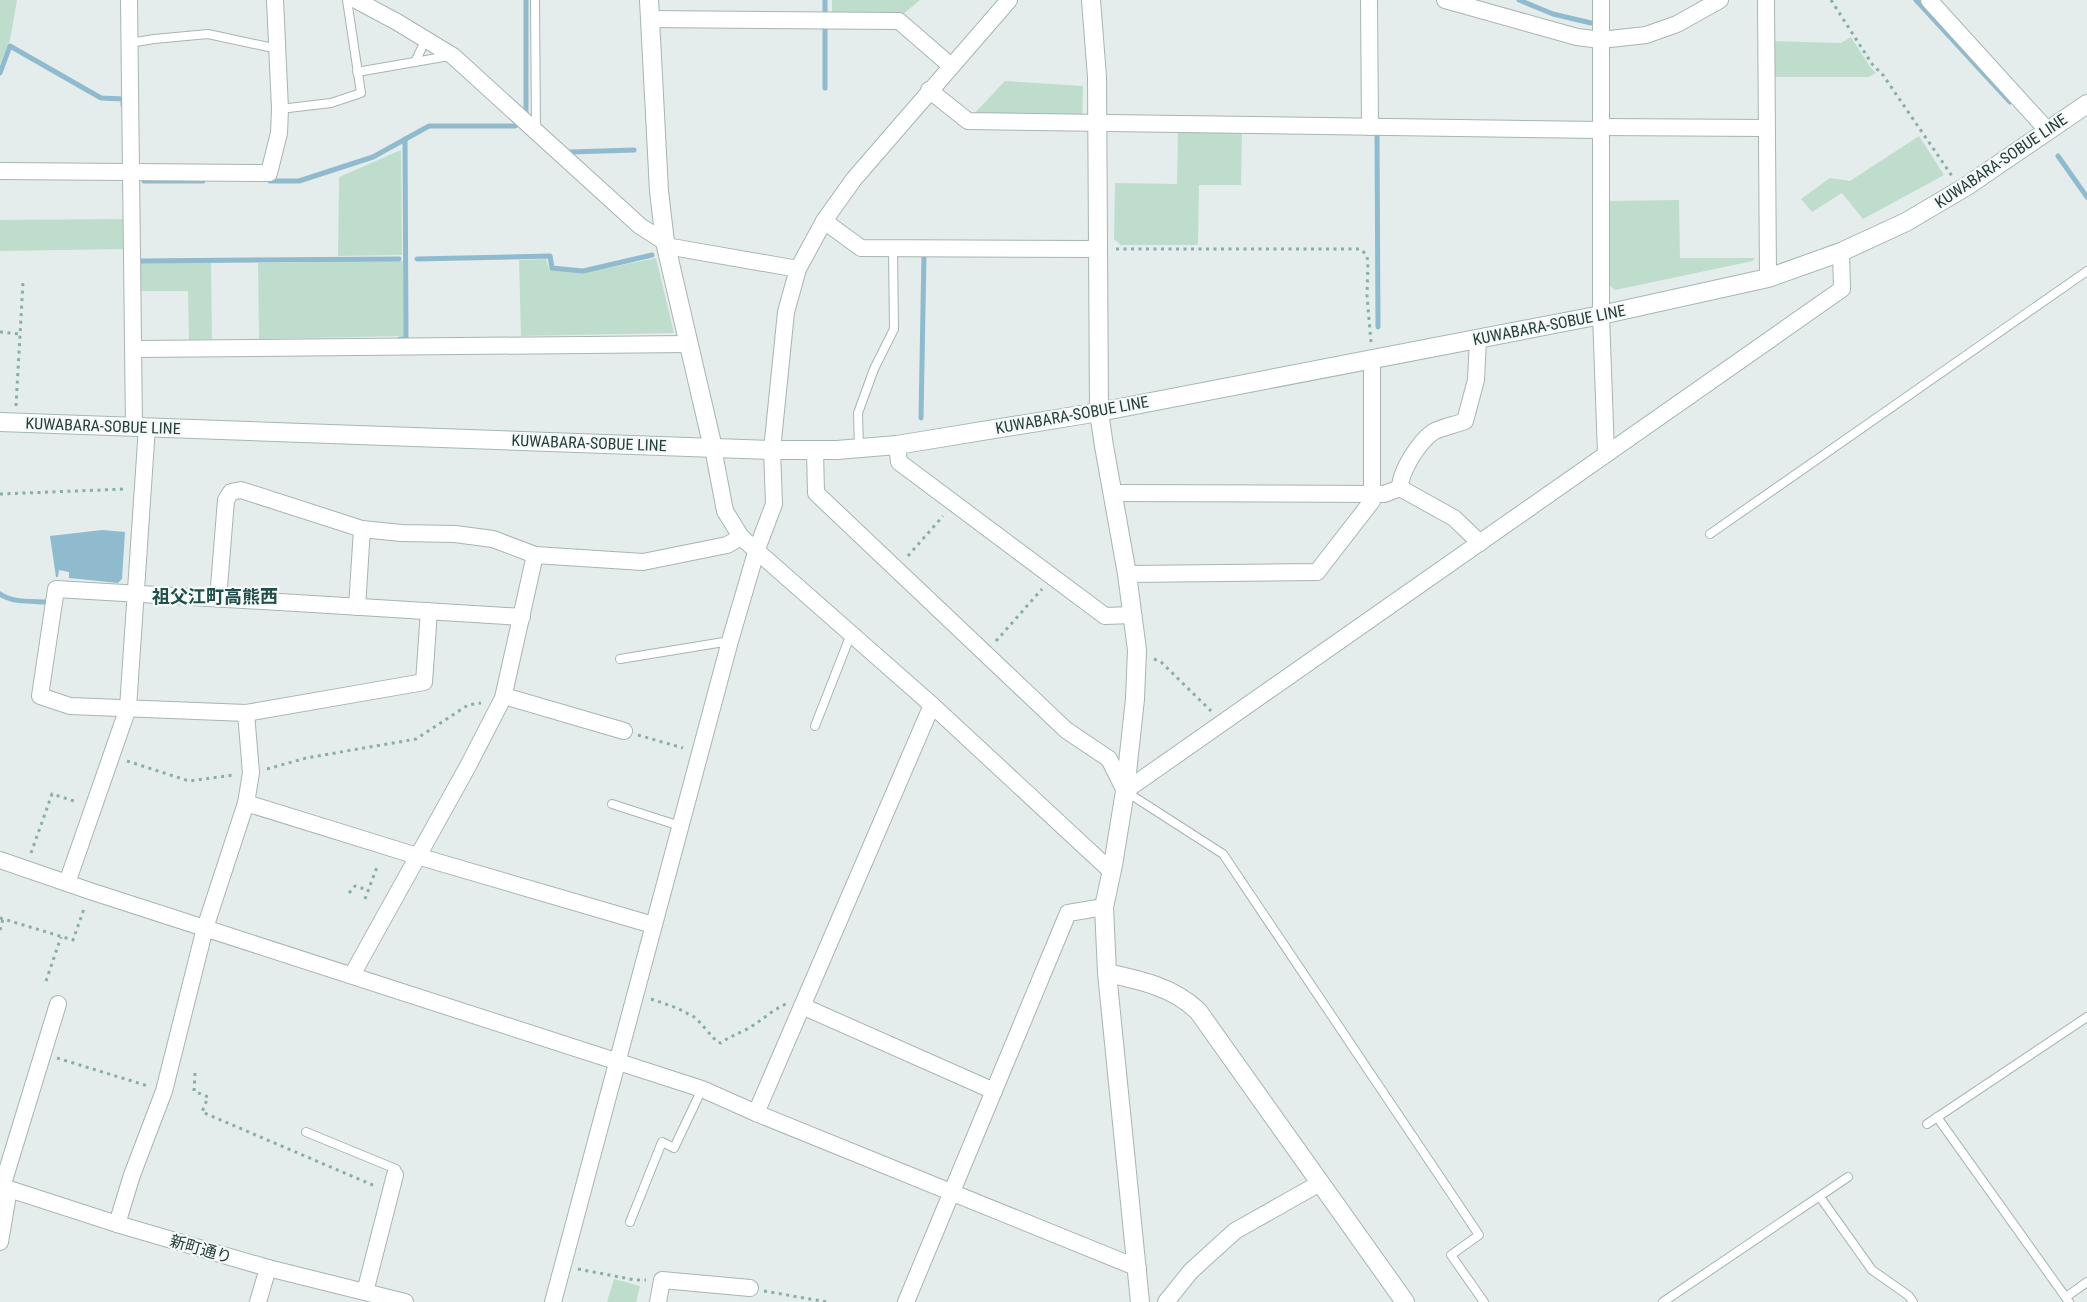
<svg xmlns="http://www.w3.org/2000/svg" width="2087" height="1302" font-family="'Roboto Condensed','Noto Sans JP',sans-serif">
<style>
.green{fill:#bfddcc}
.water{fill:#90bace}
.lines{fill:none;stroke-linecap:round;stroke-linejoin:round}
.stream{stroke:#90bace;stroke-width:5}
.service-casing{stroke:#a7b5b3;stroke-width:10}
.minor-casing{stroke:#a7b5b3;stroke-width:18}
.tertiary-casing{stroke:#a7b5b3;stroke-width:20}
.secondary-casing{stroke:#a3b8b4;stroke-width:20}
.path{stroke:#87afa9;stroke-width:3;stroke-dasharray:3 4.5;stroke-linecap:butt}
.service{stroke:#fff;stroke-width:8}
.minor{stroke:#fff;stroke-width:16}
.tertiary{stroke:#fff;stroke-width:18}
.secondary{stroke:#fff;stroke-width:18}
.labels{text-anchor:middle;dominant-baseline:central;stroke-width:4.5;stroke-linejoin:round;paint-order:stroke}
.street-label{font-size:16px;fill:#253e3b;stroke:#f5f9f8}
.neighbourhood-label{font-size:18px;font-weight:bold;fill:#214f4c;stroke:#f5f9f8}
</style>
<rect width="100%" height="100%" fill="#e4edeb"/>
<g class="green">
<polygon points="0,0 17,0 10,40 0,64"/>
<polygon points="832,0 920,0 901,16 832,15"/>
<polygon points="1851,37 1870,67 1876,73 1869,77 1772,77 1772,41 1841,43"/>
<polygon points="1005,81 1083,86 1082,120 970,118"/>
<polygon points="1178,129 1242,131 1241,185 1199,185 1198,245 1121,245 1114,239 1115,183 1177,184"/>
<polygon points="1919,136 1944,175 1863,219 1842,193 1812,212 1801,199 1830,178 1850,181"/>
<polygon points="401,150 402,255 338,256 339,177"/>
<polygon points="1679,200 1680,258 1755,258 1753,261 1615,290 1609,285 1608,201"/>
<polygon points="124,219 125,249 0,251 0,220"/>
<polygon points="656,258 674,333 521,336 519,260 546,259 549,269 583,273"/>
<polygon points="403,261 404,336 259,339 258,263"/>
<polygon points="139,263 211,263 212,339 189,340 188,291 139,291"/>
<polygon points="614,1279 640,1286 636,1302 607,1302"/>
</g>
<polygon class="water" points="102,530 125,532 122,579 118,583 69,578 69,572 59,570 58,577 56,577 50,536"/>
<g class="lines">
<g class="stream">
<polyline points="526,0 526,114"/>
<polyline points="825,0 825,14"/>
<polyline points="1519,0 1553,14 1591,23"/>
<polyline points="1916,0 2010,102"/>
<polyline points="825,28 825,88"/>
<polyline points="0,73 10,46 101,98 123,99 123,105"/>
<polyline points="1377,134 1378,327"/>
<polyline points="570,152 634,150"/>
<polyline points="2058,156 2087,197"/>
<polyline points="144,181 203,181"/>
<polyline points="270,181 299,181 373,157 429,126 515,126"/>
<polyline points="417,259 550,256 552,268 583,271 652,255"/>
<polyline points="139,261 399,259"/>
<polyline points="400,339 406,339 405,139"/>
<polyline points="921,418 924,254"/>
<path d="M0,594C13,603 32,601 47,602"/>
</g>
<defs>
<g id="service">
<polyline points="535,0 536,131"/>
<polyline points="130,43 154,39 208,34 278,49"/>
<polyline points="415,62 426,39"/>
<polyline points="357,72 449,56"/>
<polyline points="280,109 331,103 361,93 347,0"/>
<polyline points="859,448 858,413 874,369 894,329 893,249"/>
<polyline points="1710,534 2087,271"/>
<polyline points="620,659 730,641"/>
<polyline points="815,726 851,634"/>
<polyline points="1125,791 1223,854 1479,1235 1451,1255 1484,1302"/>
<polyline points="612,804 680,826"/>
<polyline points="1937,1117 2069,1302"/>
<polyline points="1927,1124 2087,1017"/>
<polyline points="306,1132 396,1169 395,1175"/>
<polyline points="1820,1197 1872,1270 1909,1296 1913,1302"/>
<polyline points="630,1222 662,1142 674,1148 702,1089"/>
<polyline points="2066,1297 2087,1282"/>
<polyline points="1663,1302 1848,1177"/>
</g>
<g id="minor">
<polyline points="129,0 134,427"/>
<polyline points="356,0 397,22 453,56 640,226 665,242"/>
<polyline points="1369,0 1370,127"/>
<polyline points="1445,0 1577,37 1601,40 1646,35 1677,24 1720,0"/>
<polyline points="1601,0 1601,315 1606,454"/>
<polyline points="1766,0 1768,278"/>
<polyline points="1929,0 2048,131"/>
<polyline points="650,19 899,21 951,66"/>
<polyline points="929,90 968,121 1602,130"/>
<polyline points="1602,127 1766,128"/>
<polyline points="0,171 269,173 279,133 280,109 275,0"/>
<polyline points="824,221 861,248 1099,249"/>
<polyline points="666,246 798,269"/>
<polyline points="134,349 689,344"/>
<polyline points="897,445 899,462 1105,616 1132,615"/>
<polyline points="713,448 725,511 741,537 932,705 1112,872"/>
<polyline points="815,450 816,493 1066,730 1109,759 1125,791 1842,289 1841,252"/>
<path d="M1400,488C1400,471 1419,442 1433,432C1442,427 1455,425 1465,421L1476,380L1478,339"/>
<polyline points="1112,493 1384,494 1400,488 1454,518 1480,543"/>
<polyline points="1127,574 1317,572 1372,501 1372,359"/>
<polyline points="218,599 226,500 231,492 241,490 362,529 401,533 455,534 493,539 535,555"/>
<polyline points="357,607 362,529"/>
<path d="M429,611L424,682L246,713L70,706L40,696L56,589C211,598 367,607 522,617"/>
<polyline points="504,696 624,731"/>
<polyline points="246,803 251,773 246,713"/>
<polyline points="0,860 90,891 702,1089 756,1113 1138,1268"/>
<polyline points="67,883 128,708 147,427"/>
<polyline points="352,975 468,766 503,698 535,555 643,562 727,545 741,537"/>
<polyline points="802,1006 994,1091"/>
<polyline points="756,1113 932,705"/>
<polyline points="0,1186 117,1224 268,1268 405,1302"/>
<polyline points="2,1187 58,1004"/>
<polyline points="117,1224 132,1175 164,1091 205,928 246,803 417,856 653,925"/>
<polyline points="0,1242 9,1189"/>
<polyline points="365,1292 395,1175"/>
<polyline points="258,1302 268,1268"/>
<polyline points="553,1302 730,641 757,549 774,504 772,450 786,312 798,269 824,221 854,179 1009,0"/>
<polyline points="658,1302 662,1280 750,1288"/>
<polyline points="906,1302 1068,913 1104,907"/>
<polyline points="1166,1302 1191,1271 1235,1231 1320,1183"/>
</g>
<g id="tertiary">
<polyline points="649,0 659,191 665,242 713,448"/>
<polyline points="1091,0 1097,77 1099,412 1104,446 1127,574 1137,650 1135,699 1125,791 1113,865 1104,907 1107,973 1140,1302"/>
<path d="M1107,973C1140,980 1173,987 1198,1011L1405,1302"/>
</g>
<polyline id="secondary" points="0,422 772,450 837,450 897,445 1099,412 1601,315 1768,278 1841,252 1906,222 1967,186 2087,104"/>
</defs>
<use href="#service" class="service-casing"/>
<use href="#minor" class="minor-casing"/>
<use href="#tertiary" class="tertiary-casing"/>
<use href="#secondary" class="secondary-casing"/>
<g class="path">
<polyline points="1831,0 1872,64 1883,75 1952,176"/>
<polyline points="1116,249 1360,249 1366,254 1368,261 1367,296 1371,342"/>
<polyline points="0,332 20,334"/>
<polyline points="16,406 23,282"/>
<polyline points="0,494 126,489"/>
<polyline points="908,556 943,516"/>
<polyline points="996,641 1042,589"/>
<polyline points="1154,659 1161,662 1211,711"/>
<polyline points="638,735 683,748"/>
<polyline points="127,761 189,781 234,775"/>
<polyline points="267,769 306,758 416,739 468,705 481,703"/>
<polyline points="31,853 52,794 77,802"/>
<polyline points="349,893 355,886 368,890"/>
<polyline points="365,899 377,867"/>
<polyline points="0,918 73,940 85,906"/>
<polyline points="0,930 3,919"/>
<polyline points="46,981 61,937"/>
<path d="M651,999L677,1008L696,1018L717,1042L721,1043C729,1037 735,1035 743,1031C757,1025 770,1011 786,1004"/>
<polyline points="57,1058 148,1086"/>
<polyline points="195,1073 194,1091 208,1097 202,1112 375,1186"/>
<polyline points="578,1269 635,1280 646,1280"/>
<polyline points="764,1291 827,1302"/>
</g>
<use href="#service" class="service"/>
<use href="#minor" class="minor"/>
<use href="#tertiary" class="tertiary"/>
<use href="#secondary" class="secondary"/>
</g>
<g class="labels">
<g class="street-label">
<text transform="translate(2001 161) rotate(-34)">KUWABARA-SOBUE LINE</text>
<text transform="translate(1549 325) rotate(-11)">KUWABARA-SOBUE LINE</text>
<text transform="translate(1072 415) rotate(-10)">KUWABARA-SOBUE LINE</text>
<text transform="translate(103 426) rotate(2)">KUWABARA-SOBUE LINE</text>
<text transform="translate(589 443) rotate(2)">KUWABARA-SOBUE LINE</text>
<text transform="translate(201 1249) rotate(16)">新町通り</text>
</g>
<g class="neighbourhood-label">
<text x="215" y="596">祖父江町高熊西</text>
</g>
</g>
</svg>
